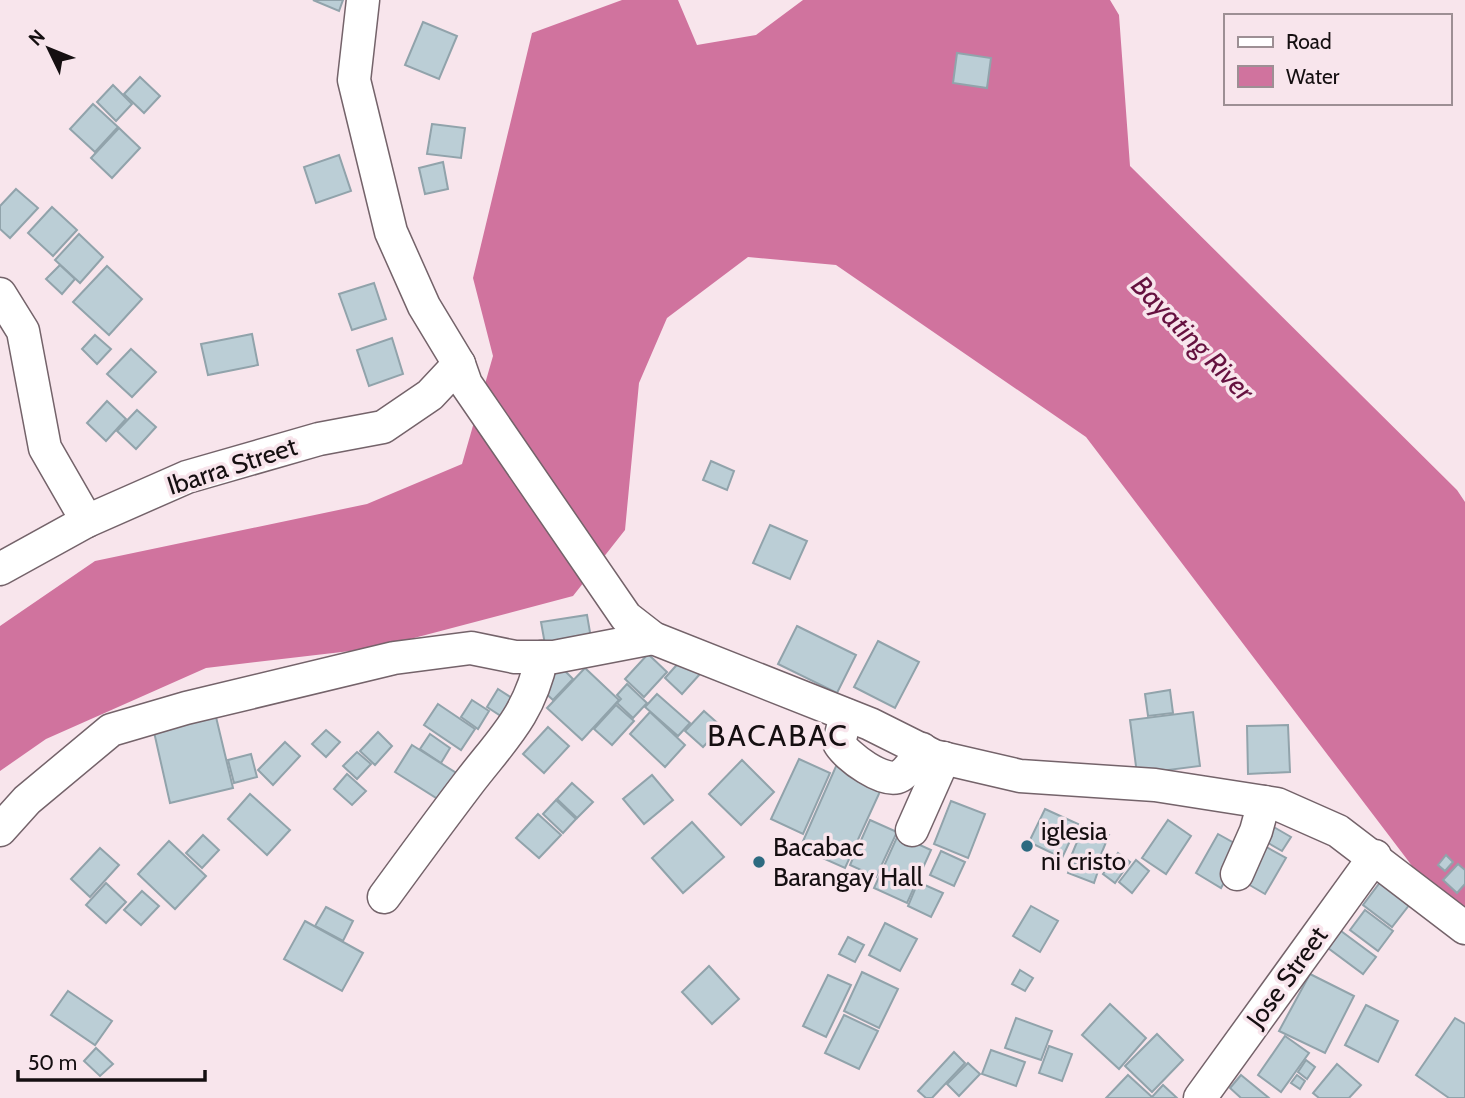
<svg xmlns="http://www.w3.org/2000/svg" width="1465" height="1098" font-family="Cabin,sans-serif">
<style>
.water{fill:#d0739e}
.building{fill:#bbced6;stroke:#91a3ab;stroke-width:2}
.lines{fill:none;stroke-linecap:round;stroke-linejoin:round}
.minor-casing{stroke:#74636a;stroke-width:35}
.minor{stroke:#fff;stroke-width:32}
.poi-dot{fill:#2d6a80;stroke:#f8e5ec;stroke-width:2.5}
.labels{text-anchor:middle;dominant-baseline:central;stroke-width:7;stroke-linejoin:round;paint-order:stroke}
.street-label{font-size:26px;fill:#150f11;stroke:#f8e5ec}
.poi-label{font-size:26px;fill:#150f11;stroke:#f8e5ec;text-anchor:start}
.water-label{font-size:28px;font-style:italic;fill:#65113f;stroke:#f8e5ec}
.quarter-label{font-size:30px;letter-spacing:2px;fill:#150f11;stroke:#f8e5ec}
</style>
<rect width="100%" height="100%" fill="#f8e5ec"/>
<polygon class="water" points="622,0 678,0 697,45 756,35 803,0 1110,0 1119,15 1130,166 1457,490 1465,502 1465,918 1422,879 1086,437 836,265 748,257 667,318 639,383 625,530 573,596 376,648 206,668 46,739 0,771 0,626 95,561 367,504 462,464 493,356 473,278 532,33"/>
<g class="building">
<polygon points="313,0 343,0 339,11"/>
<polygon points="423,22 457,36 439,79 405,65"/>
<polygon points="957,53 991,58 987,88 953,83"/>
<polygon points="140,77 160,96 144,113 124,94"/>
<polygon points="113,85 132,104 116,121 97,102"/>
<polygon points="93,104 118,127 95,152 70,129"/>
<polygon points="432,124 465,128 461,158 427,154"/>
<polygon points="119,128 140,148 112,178 91,158"/>
<polygon points="339,155 351,191 316,203 304,167"/>
<polygon points="443,162 448,189 425,194 419,168"/>
<polygon points="16,189 38,208 10,238 0,229 0,206"/>
<polygon points="52,207 77,230 53,256 28,233"/>
<polygon points="79,234 103,257 80,283 55,260"/>
<polygon points="60,265 75,279 62,294 46,279"/>
<polygon points="107,266 142,299 109,335 73,302"/>
<polygon points="374,283 386,319 352,330 339,294"/>
<polygon points="252,334 258,365 208,375 201,344"/>
<polygon points="95,335 111,349 97,364 82,349"/>
<polygon points="392,338 403,374 369,386 357,350"/>
<polygon points="131,349 156,372 132,397 107,374"/>
<polygon points="107,401 126,419 106,441 87,423"/>
<polygon points="137,410 156,427 136,449 117,431"/>
<polygon points="711,461 734,471 727,490 703,480"/>
<polygon points="770,525 807,541 790,579 753,563"/>
<polygon points="587,615 592,644 546,650 541,622"/>
<polygon points="797,626 856,655 837,693 778,664"/>
<polygon points="878,641 919,662 895,708 854,687"/>
<polygon points="648,654 667,672 644,697 625,679"/>
<polygon points="683,658 700,674 682,694 665,678"/>
<polygon points="561,667 573,679 553,700 541,689"/>
<polygon points="585,668 619,700 582,740 547,708"/>
<polygon points="627,684 647,703 633,718 617,703 621,699 617,695"/>
<polygon points="498,689 515,700 504,718 487,707"/>
<polygon points="1170,690 1173,713 1148,716 1145,694"/>
<polygon points="657,694 690,723 678,736 645,707"/>
<polygon points="472,700 489,711 478,729 461,717"/>
<polygon points="438,704 475,729 461,750 424,725"/>
<polygon points="616,705 634,721 612,745 594,729"/>
<polygon points="704,711 722,727 703,747 685,731"/>
<polygon points="650,712 685,745 665,767 630,734"/>
<polygon points="1193,712 1200,766 1137,774 1130,720"/>
<polygon points="216,717 233,788 170,803 154,732"/>
<polygon points="1288,725 1290,772 1248,774 1247,726"/>
<polygon points="548,727 569,746 544,773 523,754"/>
<polygon points="326,730 340,742 326,757 312,744"/>
<polygon points="378,732 392,746 375,765 360,751"/>
<polygon points="430,734 450,748 441,763 420,749"/>
<polygon points="285,742 300,756 273,785 258,770"/>
<polygon points="412,745 458,774 441,801 395,772"/>
<polygon points="357,752 371,764 357,779 343,766"/>
<polygon points="251,754 257,777 234,783 228,760"/>
<polygon points="799,759 830,773 803,834 771,819"/>
<polygon points="742,760 774,792 741,825 709,794"/>
<polygon points="837,764 883,785 845,868 800,848"/>
<polygon points="347,774 366,791 352,805 334,789"/>
<polygon points="652,775 673,800 644,824 623,799"/>
<polygon points="572,783 593,802 577,818 557,799"/>
<polygon points="250,794 290,830 267,855 228,819"/>
<polygon points="556,800 576,819 563,833 543,814"/>
<polygon points="951,801 985,814 968,858 934,844"/>
<polygon points="1045,809 1078,824 1062,858 1029,842"/>
<polygon points="538,814 561,835 539,858 516,838"/>
<polygon points="870,820 897,832 876,877 850,865"/>
<polygon points="1168,820 1191,836 1166,874 1142,858"/>
<polygon points="692,822 724,857 683,893 652,858"/>
<polygon points="1084,825 1109,835 1097,864 1072,854"/>
<polygon points="1272,826 1291,837 1282,851 1263,840"/>
<polygon points="1218,834 1243,848 1221,888 1196,873"/>
<polygon points="203,835 219,850 202,868 186,853"/>
<polygon points="898,835 931,850 907,903 874,888"/>
<polygon points="169,841 206,876 175,909 138,874"/>
<polygon points="1261,844 1286,858 1265,894 1241,880"/>
<polygon points="100,848 119,865 90,897 71,879"/>
<polygon points="941,851 965,862 954,886 930,875"/>
<polygon points="1118,853 1130,862 1115,883 1103,874"/>
<polygon points="1446,855 1453,862 1445,871 1438,865"/>
<polygon points="1136,860 1149,871 1132,893 1119,882"/>
<polygon points="1072,862 1098,871 1094,883 1068,873"/>
<polygon points="1458,864 1465,870 1465,884 1457,893 1443,880"/>
<polygon points="1381,881 1410,904 1392,927 1363,905"/>
<polygon points="918,882 943,893 931,917 908,906"/>
<polygon points="106,883 126,902 106,923 86,905"/>
<polygon points="142,891 159,906 141,925 124,910"/>
<polygon points="1031,906 1058,921 1040,952 1013,936"/>
<polygon points="326,907 353,921 343,941 315,926"/>
<polygon points="1365,910 1393,931 1378,951 1350,930"/>
<polygon points="305,921 363,953 342,991 284,959"/>
<polygon points="885,923 917,939 900,971 869,955"/>
<polygon points="1341,931 1376,957 1363,974 1328,948"/>
<polygon points="848,937 864,945 855,962 839,954"/>
<polygon points="709,966 739,999 712,1024 682,992"/>
<polygon points="1020,970 1033,978 1025,991 1012,984"/>
<polygon points="862,972 898,989 879,1028 844,1011"/>
<polygon points="1310,974 1354,996 1325,1053 1279,1031"/>
<polygon points="828,975 851,985 826,1037 803,1026"/>
<polygon points="68,991 112,1021 95,1045 51,1015"/>
<polygon points="1110,1004 1146,1038 1119,1069 1082,1035"/>
<polygon points="1366,1005 1398,1021 1378,1062 1345,1045"/>
<polygon points="844,1015 878,1031 859,1069 825,1053"/>
<polygon points="1016,1018 1052,1031 1041,1060 1005,1048"/>
<polygon points="1455,1018 1465,1024 1465,1098 1449,1098 1416,1075"/>
<polygon points="1157,1034 1183,1060 1152,1092 1125,1066"/>
<polygon points="1285,1036 1309,1053 1281,1092 1258,1075"/>
<polygon points="1049,1046 1072,1054 1062,1081 1039,1073"/>
<polygon points="96,1048 113,1064 100,1076 84,1061"/>
<polygon points="991,1050 1025,1062 1016,1086 982,1074"/>
<polygon points="954,1052 965,1063 932,1098 926,1098 918,1091"/>
<polygon points="1306,1060 1315,1067 1307,1079 1298,1072"/>
<polygon points="968,1063 980,1074 959,1096 947,1084"/>
<polygon points="1337,1064 1361,1085 1349,1098 1319,1098 1313,1093"/>
<polygon points="1128,1075 1152,1097 1163,1085 1177,1098 1106,1098"/>
<polygon points="1241,1075 1269,1098 1241,1098 1230,1088"/>
<polygon points="1297,1075 1305,1081 1300,1089 1291,1083"/>
</g>
<g class="lines">
<defs>
<g id="minor">
<polyline points="363,0 354,80 391,232 424,306 459,364 466,384 626,617 653,638 870,724 934,756 1020,776 1155,785 1277,804 1338,831 1465,928"/>
<polyline points="0,294 23,331 45,448 87,521"/>
<polyline points="0,569 87,521 187,477 319,439 383,427 430,395 459,364"/>
<path d="M846,715L839,743C846,756 885,785 900,776C909,771 916,758 922,749"/>
<polyline points="0,830 27,800 111,730 186,708 394,658 471,648 515,657 554,657 653,638"/>
<polyline points="912,830 944,758"/>
<polyline points="1237,874 1256,831 1264,802"/>
<path d="M384,897C411,860 439,822 467,785C502,739 529,717 542,657"/>
<polyline points="1200,1098 1375,856"/>
</g>
</defs>
<use href="#minor" class="minor-casing"/>
<use href="#minor" class="minor"/>
</g>
<g class="poi-dot">
<circle cx="1027" cy="846" r="7"/>
<circle cx="759" cy="862" r="7"/>
</g>
<g class="labels">
<g class="street-label">
<text transform="translate(232 466) rotate(-18)">Ibarra Street</text>
<text transform="translate(1287 977) rotate(-54)">Jose Street</text>
</g>
<g class="poi-label">
<text x="1041" y="831">iglesia<tspan x="1041" dy="30">ni cristo</tspan></text>
<text x="773" y="847">Bacabac<tspan x="773" dy="30">Barangay Hall</tspan></text>
</g>
<g class="water-label">
<text transform="translate(1193 338) rotate(46)">Bayating River</text>
</g>
<g class="quarter-label">
<text x="778" y="735">BACABAC</text>
</g>
</g>
<rect x="1224" y="14" width="228" height="91" fill="#f8e5ec" stroke="#9d8f94" stroke-width="2"/>
<rect x="1238" y="37" width="35" height="10" fill="#ffffff" stroke="#9d8f94" stroke-width="2"/>
<text x="1286" y="49" font-size="21" fill="#150f11">Road</text>
<rect x="1238" y="66" width="35" height="21" fill="#d0739e" stroke="#9d8f94" stroke-width="2"/>
<text x="1286" y="84" font-size="21" fill="#150f11">Water</text>
<g transform="translate(49 49) rotate(313)" stroke="#f8e5ec" stroke-width="5" paint-order="stroke">
<path d="M0-5L12 26L0 18L-12 26Z" fill="#150f11"/>
<text y="-10" font-size="19" font-weight="bold" text-anchor="middle" fill="#150f11">N</text>
</g>
<path d="M18 1070v10h187v-10" fill="none" stroke="#150f11" stroke-width="3.5"/>
<text x="28" y="1070" font-size="21" fill="#150f11" stroke="#f8e5ec" stroke-width="5" paint-order="stroke">50 m</text>
</svg>
